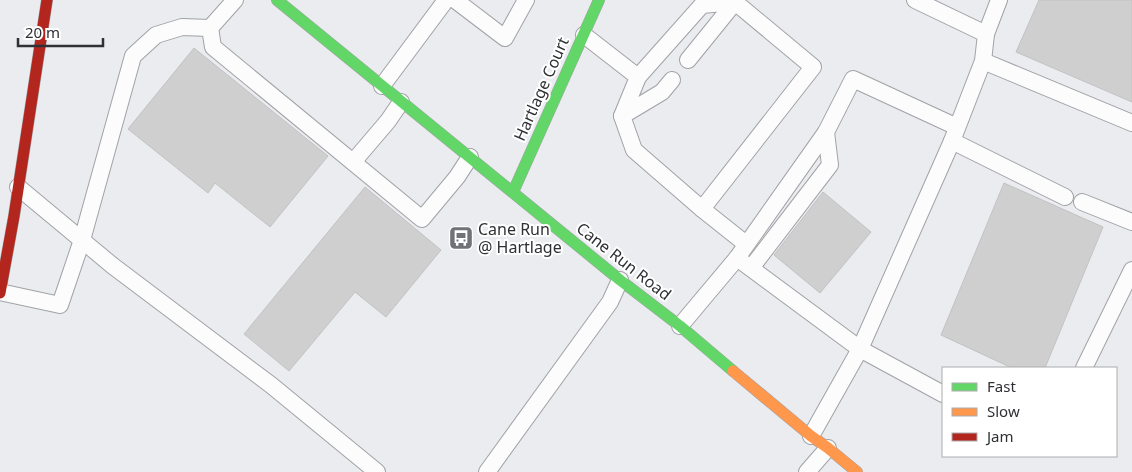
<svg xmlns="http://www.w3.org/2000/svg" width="1132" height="472" font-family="'Noto Sans',sans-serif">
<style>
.building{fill:#cfcfd0;stroke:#c2c2c3}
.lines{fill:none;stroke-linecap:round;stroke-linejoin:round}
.lane-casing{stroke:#a1a2a5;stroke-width:18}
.fast-casing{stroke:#a1a2a5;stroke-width:12}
.slow-casing{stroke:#a1a2a5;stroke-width:12}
.jam-casing{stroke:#a1a2a5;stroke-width:12}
.lane{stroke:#fcfcfd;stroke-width:16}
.fast{stroke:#63d668;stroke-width:11}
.slow{stroke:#ff974d;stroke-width:11}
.jam{stroke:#b3261e;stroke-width:11}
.labels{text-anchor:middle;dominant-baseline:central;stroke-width:4;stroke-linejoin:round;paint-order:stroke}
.street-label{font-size:16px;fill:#2f3034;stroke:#fff}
.poi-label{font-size:16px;fill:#2f3034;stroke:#fff;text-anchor:start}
</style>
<rect width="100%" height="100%" fill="#eaecf0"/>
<g class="building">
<polygon points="1039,0 1132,0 1132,102 1016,52"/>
<polygon points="194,48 328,156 270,227 215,183 208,193 128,129"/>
<polygon points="1004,183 1103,227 1045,368 1012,368 941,335"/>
<polygon points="365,187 441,250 386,317 355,292 289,371 244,334"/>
<polygon points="823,192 871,232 820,293 774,255"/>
</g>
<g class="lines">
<defs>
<g id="lane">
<polyline points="455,0 505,38 526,0"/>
<polyline points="210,28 213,47 422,219 457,177 470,157"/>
<polyline points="986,34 999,0"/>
<polyline points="584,35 638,77 622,116 634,150 702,209 746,244"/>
<polyline points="688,60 735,2"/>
<polyline points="983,61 1132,123"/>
<polyline points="638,77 702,5 735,2 813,67 702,209"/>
<polyline points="382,86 446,0"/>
<polyline points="622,116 662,92 672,80"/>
<polyline points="952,141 1065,197"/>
<polyline points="353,162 388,121 401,102"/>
<polyline points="18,187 113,266 271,385 377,472"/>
<polyline points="1082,202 1132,222"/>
<polyline points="737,258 860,349 943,394"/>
<polyline points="751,268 830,165 826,132"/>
<polyline points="0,292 60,305 82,240 133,56 156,35 182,27 210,28 235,0"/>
<polyline points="680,326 737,258 826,132 853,79 957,127"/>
<polyline points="1084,368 1132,270"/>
<polyline points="811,436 860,349 952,141 983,61 986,34 915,0"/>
<polyline points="487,472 610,302 620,280"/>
<polyline points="807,472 828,448"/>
</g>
<g id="fast">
<polyline points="277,0 620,280 680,326 733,371"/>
<polyline points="513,192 599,0"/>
</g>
<polyline id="slow" points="733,371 811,436 828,448 857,472"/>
<polyline id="jam" points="0,293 14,216 47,0"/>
</defs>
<use href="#lane" class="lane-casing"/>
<use href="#fast" class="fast-casing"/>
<use href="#slow" class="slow-casing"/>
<use href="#jam" class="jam-casing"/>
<use href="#lane" class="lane"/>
<use href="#fast" class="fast"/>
<use href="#slow" class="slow"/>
<use href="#jam" class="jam"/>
</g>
<defs>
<symbol id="bus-square" viewBox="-11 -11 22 22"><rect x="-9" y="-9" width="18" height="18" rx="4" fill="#707276" stroke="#fff"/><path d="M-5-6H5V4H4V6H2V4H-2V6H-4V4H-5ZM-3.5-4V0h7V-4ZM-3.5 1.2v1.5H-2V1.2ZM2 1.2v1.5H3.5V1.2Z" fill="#fff"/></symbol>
</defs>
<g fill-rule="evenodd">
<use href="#bus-square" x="447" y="224" width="28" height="28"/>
</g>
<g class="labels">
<g class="street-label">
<text transform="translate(541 89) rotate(-66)">Hartlage Court</text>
<text transform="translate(624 261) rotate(38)">Cane Run Road</text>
</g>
<g class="poi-label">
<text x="478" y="229">Cane Run<tspan x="478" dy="18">@ Hartlage</tspan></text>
</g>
</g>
<rect x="942" y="367" width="175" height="90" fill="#ffffff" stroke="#acacae"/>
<rect x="952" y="383" width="25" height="8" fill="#63d668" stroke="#acacae"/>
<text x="987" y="392" font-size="15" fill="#2f3034">Fast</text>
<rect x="952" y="408" width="25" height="8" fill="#ff974d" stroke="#acacae"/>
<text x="987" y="417" font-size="15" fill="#2f3034">Slow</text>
<rect x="952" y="433" width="25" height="8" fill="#b3261e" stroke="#acacae"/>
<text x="987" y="442" font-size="15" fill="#2f3034">Jam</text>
<path d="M18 38v8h85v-8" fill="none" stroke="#2f3034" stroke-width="2.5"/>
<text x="25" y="38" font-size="15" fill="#2f3034" stroke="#ffffff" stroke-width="4" paint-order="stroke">20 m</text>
</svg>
